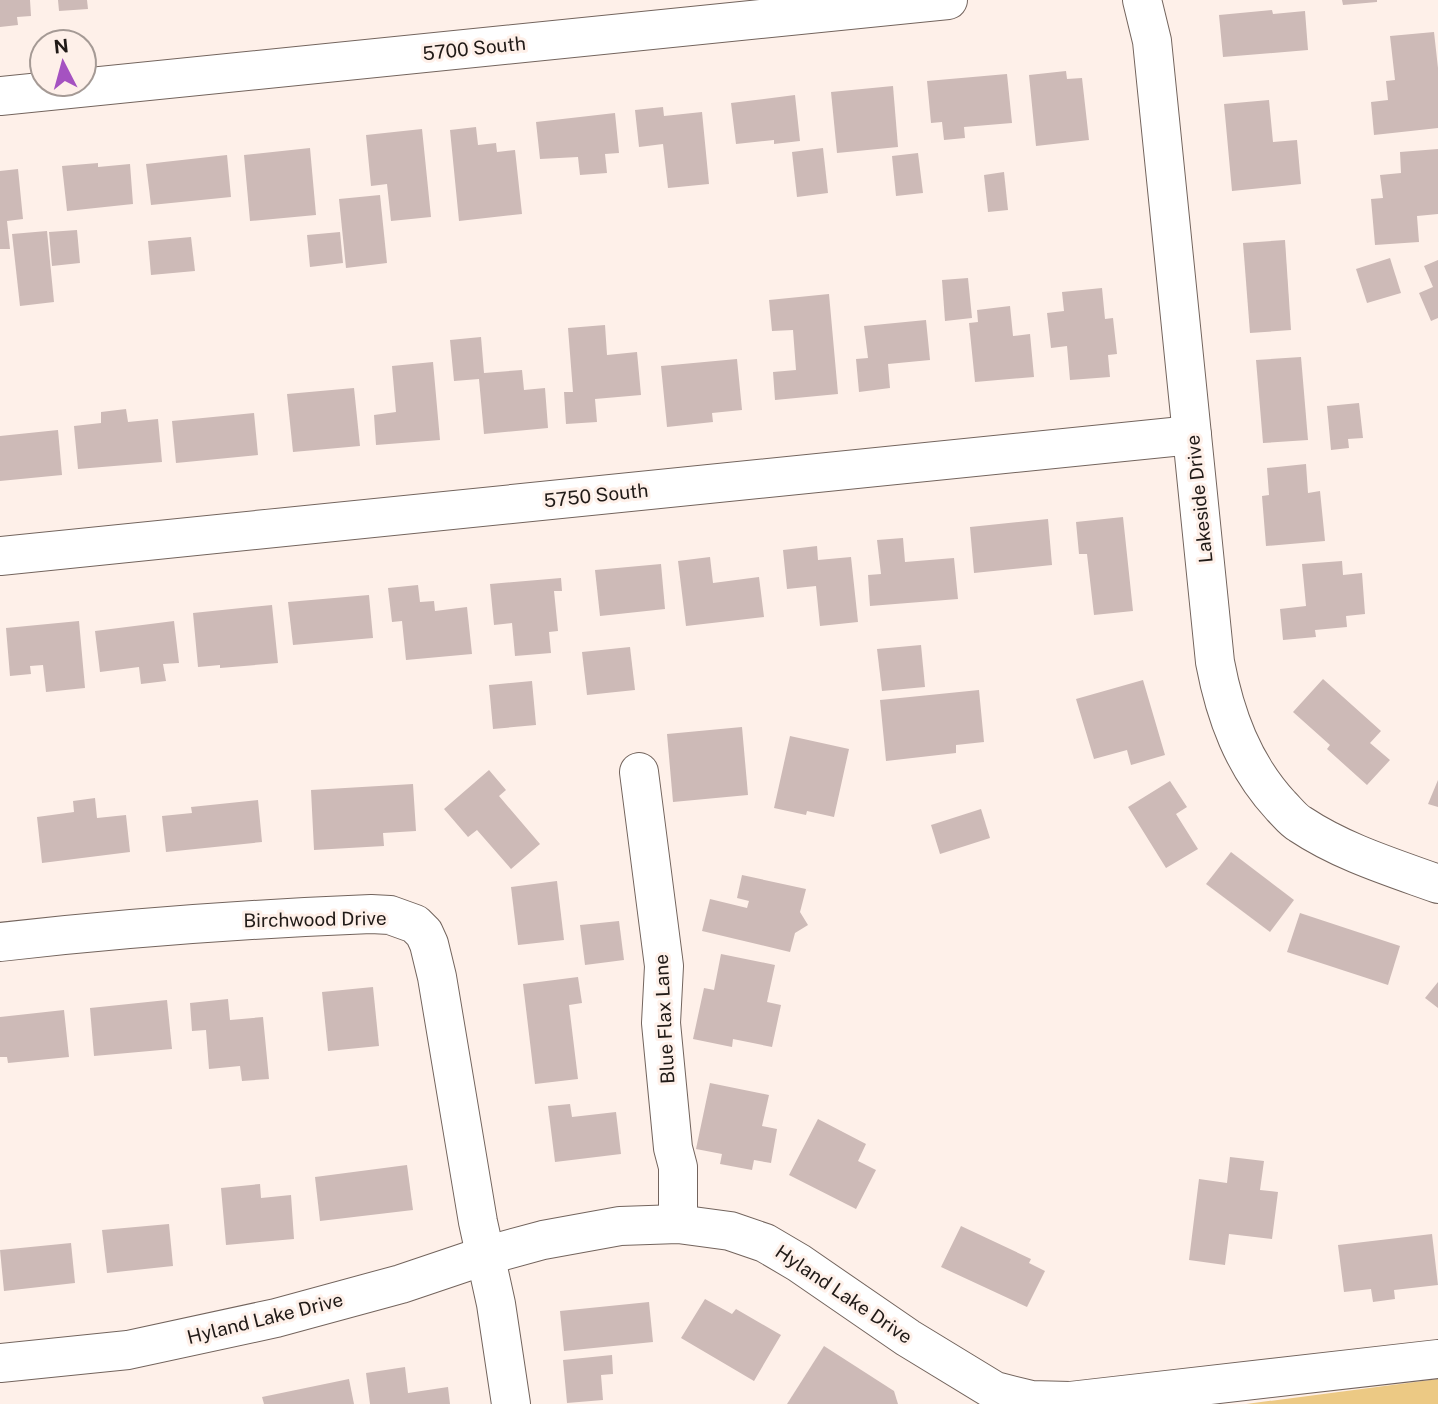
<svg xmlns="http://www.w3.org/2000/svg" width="1438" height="1404" font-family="'Public Sans',sans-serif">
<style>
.green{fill:#ecc984}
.building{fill:#cdbab7}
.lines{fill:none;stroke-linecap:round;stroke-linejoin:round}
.minor-casing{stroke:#73645d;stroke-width:40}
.minor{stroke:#fff;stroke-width:38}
.labels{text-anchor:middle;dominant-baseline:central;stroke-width:6;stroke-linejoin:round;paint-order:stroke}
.street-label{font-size:19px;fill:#201a17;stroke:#fef0e9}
</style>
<rect width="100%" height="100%" fill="#fef0e9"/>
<polygon class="green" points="1438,1379 1438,1404 1246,1404"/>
<g class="building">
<polygon points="0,0 30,0 31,16 17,17 18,25 0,27"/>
<polygon points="58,0 87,0 88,9 59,11"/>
<polygon points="1342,0 1377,0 1377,2 1343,5"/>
<polygon points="1272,10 1273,14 1305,11 1308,50 1223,57 1219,15"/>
<polygon points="1434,32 1438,68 1438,128 1374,135 1371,102 1388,100 1386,81 1395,80 1390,36"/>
<polygon points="1066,71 1067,79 1082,78 1089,140 1036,146 1029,75"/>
<polygon points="1007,74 1012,123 964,127 965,138 944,140 942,122 931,123 927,81"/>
<polygon points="893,86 898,147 837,153 831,92"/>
<polygon points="795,95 800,141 774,144 774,140 736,144 731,103"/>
<polygon points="1269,100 1273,142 1297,140 1301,184 1232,191 1224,104"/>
<polygon points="663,107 664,116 702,112 709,184 668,188 663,144 639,147 635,110"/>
<polygon points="615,113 619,153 605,154 607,173 580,175 578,157 540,159 536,122"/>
<polygon points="476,127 478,145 496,143 497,152 515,150 522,214 459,221 450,130"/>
<polygon points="422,129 431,217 391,221 387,184 371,186 366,135"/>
<polygon points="310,148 316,215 250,221 244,155"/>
<polygon points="823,148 828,193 797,197 792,152"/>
<polygon points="1438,149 1438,214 1417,216 1419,242 1375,245 1371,199 1383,198 1380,175 1401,173 1400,152"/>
<polygon points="918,153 923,193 896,196 892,156"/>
<polygon points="227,155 231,197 151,205 146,164"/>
<polygon points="98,163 98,167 130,164 133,204 67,211 62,166"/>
<polygon points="18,169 23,219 7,221 10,249 0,249 0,171"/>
<polygon points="1004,172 1008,210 988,212 984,175"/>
<polygon points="380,195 387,263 346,268 339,199"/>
<polygon points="77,230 80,263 52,266 49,232"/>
<polygon points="47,231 54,302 20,306 12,234"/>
<polygon points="340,232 343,263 310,267 307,235"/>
<polygon points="191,237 195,271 151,275 148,241"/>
<polygon points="1285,240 1291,330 1250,333 1243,243"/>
<polygon points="1390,258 1401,293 1367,303 1356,269"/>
<polygon points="1438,260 1438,318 1431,321 1419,293 1433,287 1424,266"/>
<polygon points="968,278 972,318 945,321 942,280"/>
<polygon points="1102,288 1105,319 1113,318 1117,354 1108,355 1110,377 1070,380 1067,346 1051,348 1047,313 1064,311 1062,292"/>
<polygon points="829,294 838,394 775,400 773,372 796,370 793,330 772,331 769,300"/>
<polygon points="1010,306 1013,336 1030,334 1034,377 975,382 969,323 978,322 977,310"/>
<polygon points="926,320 930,360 888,364 890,388 859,392 856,359 868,358 864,326"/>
<polygon points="605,325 607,355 637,352 641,395 595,399 597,422 566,424 564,392 573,392 568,328"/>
<polygon points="481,337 484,373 522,370 524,390 545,388 548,428 484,434 479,379 454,381 450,340"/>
<polygon points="1301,357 1308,440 1263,443 1256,360"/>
<polygon points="737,359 742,410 712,413 713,422 667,427 661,366"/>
<polygon points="433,362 440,440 376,445 374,415 396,412 392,366"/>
<polygon points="354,388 360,446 293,452 287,394"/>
<polygon points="1359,403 1363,438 1348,439 1349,448 1331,450 1327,406"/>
<polygon points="126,409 128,422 158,419 162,462 78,469 74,426 101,423 101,412"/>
<polygon points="254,413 258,455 176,463 172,421"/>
<polygon points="58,430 62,475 0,481 0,436"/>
<polygon points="1306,464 1308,493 1320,491 1325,541 1266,546 1262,496 1269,495 1267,468"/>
<polygon points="1123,517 1133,611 1094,615 1087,554 1079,554 1076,522"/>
<polygon points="1048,519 1052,565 974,573 970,527"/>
<polygon points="903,538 905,562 954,558 958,599 870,606 868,575 881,574 877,540"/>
<polygon points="817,546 818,560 851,557 858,622 820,626 816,586 787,589 783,550"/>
<polygon points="710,557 713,583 759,577 764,617 686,626 678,561"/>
<polygon points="1342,561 1343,575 1362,573 1365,614 1346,616 1347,627 1315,630 1316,637 1283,640 1280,609 1306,606 1302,564"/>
<polygon points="661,564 665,609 600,616 595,570"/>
<polygon points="561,578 562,591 554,591 558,631 549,632 551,653 515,656 512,623 494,625 490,584"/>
<polygon points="418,585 420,602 434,601 435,611 467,607 472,654 406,660 402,621 392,622 388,588"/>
<polygon points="369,595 373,638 293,645 288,602"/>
<polygon points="272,605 278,663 220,668 220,665 198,667 193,613"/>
<polygon points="79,621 85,688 46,692 43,665 30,666 31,674 10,676 6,628"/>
<polygon points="174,621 179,663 163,664 166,681 141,684 139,667 100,672 95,631"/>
<polygon points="921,645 925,687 882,691 877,649"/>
<polygon points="630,647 635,690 587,695 582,652"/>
<polygon points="1323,679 1381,731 1370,743 1390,760 1367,785 1327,749 1330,745 1293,712"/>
<polygon points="1143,680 1165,755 1131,765 1127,750 1094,759 1076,699"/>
<polygon points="532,681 536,725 493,729 489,685"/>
<polygon points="979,690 984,742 956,745 956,753 886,761 880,700"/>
<polygon points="742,727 748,795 673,802 667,734"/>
<polygon points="790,736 849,749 834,817 807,811 806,815 774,808"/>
<polygon points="489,770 506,790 499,796 540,844 511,869 477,830 468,837 444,809"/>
<polygon points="1438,780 1438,807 1428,804"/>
<polygon points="1170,781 1187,807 1176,814 1198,849 1166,868 1128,807"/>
<polygon points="413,784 416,831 383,833 384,846 314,850 311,790"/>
<polygon points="95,798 97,818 126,815 130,852 42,863 37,817 74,812 73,801"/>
<polygon points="258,800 262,842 166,852 162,816 192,813 191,807"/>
<polygon points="981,809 990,838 940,854 931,825"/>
<polygon points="1231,852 1294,900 1270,932 1206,884"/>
<polygon points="742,875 806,889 800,912 808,925 795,933 790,952 702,931 710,899 747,908 749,901 737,898"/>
<polygon points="557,881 564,940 518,945 511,887"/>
<polygon points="1300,913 1400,946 1388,985 1287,952"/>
<polygon points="619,921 624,960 585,965 580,925"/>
<polygon points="721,954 775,965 767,1002 781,1005 772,1047 733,1039 732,1047 693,1039 704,988 714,990"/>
<polygon points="578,977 582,1003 569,1005 578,1079 535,1084 523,984"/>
<polygon points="1438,982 1438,1008 1425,998"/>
<polygon points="373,987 379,1046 328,1051 322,992"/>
<polygon points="228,999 230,1020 263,1017 269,1079 242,1081 240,1066 209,1069 206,1030 192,1031 190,1003"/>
<polygon points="167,1000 172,1049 94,1056 90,1008"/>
<polygon points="64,1010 69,1057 8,1063 7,1057 0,1057 0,1017"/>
<polygon points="710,1083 769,1095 762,1126 777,1129 771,1163 754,1160 752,1170 720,1164 722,1154 696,1149"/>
<polygon points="570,1104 572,1117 616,1112 621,1154 555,1162 548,1106"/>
<polygon points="818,1119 866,1144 858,1161 876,1170 856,1209 789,1175"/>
<polygon points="1230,1157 1264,1161 1260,1190 1278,1192 1272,1239 1229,1234 1225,1265 1189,1260 1199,1179 1227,1183"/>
<polygon points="407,1165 413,1210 320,1221 315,1177"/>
<polygon points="260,1184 261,1198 291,1195 294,1239 226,1245 221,1188"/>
<polygon points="169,1224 173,1266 107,1273 102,1230"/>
<polygon points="961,1226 1031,1259 1029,1263 1045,1271 1027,1307 941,1267"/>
<polygon points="1432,1234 1438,1285 1394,1290 1395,1299 1373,1302 1371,1289 1344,1292 1338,1245"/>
<polygon points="71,1243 75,1283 4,1291 0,1250"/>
<polygon points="705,1299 732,1314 736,1309 781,1335 754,1381 681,1338"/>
<polygon points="649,1302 653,1342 564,1351 560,1311"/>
<polygon points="824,1346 894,1391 898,1404 787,1404"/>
<polygon points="612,1355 613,1374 601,1375 603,1400 567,1403 563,1360"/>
<polygon points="405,1367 408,1393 448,1387 450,1404 370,1404 366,1373"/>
<polygon points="349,1379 354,1404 264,1404 262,1397"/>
</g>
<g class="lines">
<defs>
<g id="minor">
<path d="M1142,0L1152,41L1215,662C1225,715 1243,765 1281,806C1287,812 1293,820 1300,824C1342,852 1391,867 1438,884"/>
<polyline points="0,96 948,0"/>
<polyline points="0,556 1192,435"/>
<polyline points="639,772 664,966 661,1023 673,1148 678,1167 678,1224"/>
<path d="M0,942C123,928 247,919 371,914L390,915L415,924L424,933L429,944L437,977L478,1222L496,1304L511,1404"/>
<polyline points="0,1363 128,1350 276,1318 401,1284 484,1256 543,1240 620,1226 678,1224 730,1231 765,1243 799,1263 908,1338 995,1391 1031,1400 1070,1401 1438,1359"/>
</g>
</defs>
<use href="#minor" class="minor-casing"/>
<use href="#minor" class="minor"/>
</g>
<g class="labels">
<g class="street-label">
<text transform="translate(474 48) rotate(-6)">5700 South</text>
<text transform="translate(596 495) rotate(-6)">5750 South</text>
<text transform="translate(1199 499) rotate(-96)">Lakeside Drive</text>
<text transform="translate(315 919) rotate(-1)">Birchwood Drive</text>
<text transform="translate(664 1019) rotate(-93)">Blue Flax Lane</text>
<text transform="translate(844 1294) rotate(34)">Hyland Lake Drive</text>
<text transform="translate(265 1318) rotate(-14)">Hyland Lake Drive</text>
</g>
</g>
<g transform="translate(63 63) rotate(354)"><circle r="33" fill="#fef0e9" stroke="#a59a95" stroke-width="2"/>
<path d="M0-5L12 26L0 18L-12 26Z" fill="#a552c1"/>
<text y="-10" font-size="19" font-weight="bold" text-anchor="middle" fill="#201a17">N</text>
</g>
</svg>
